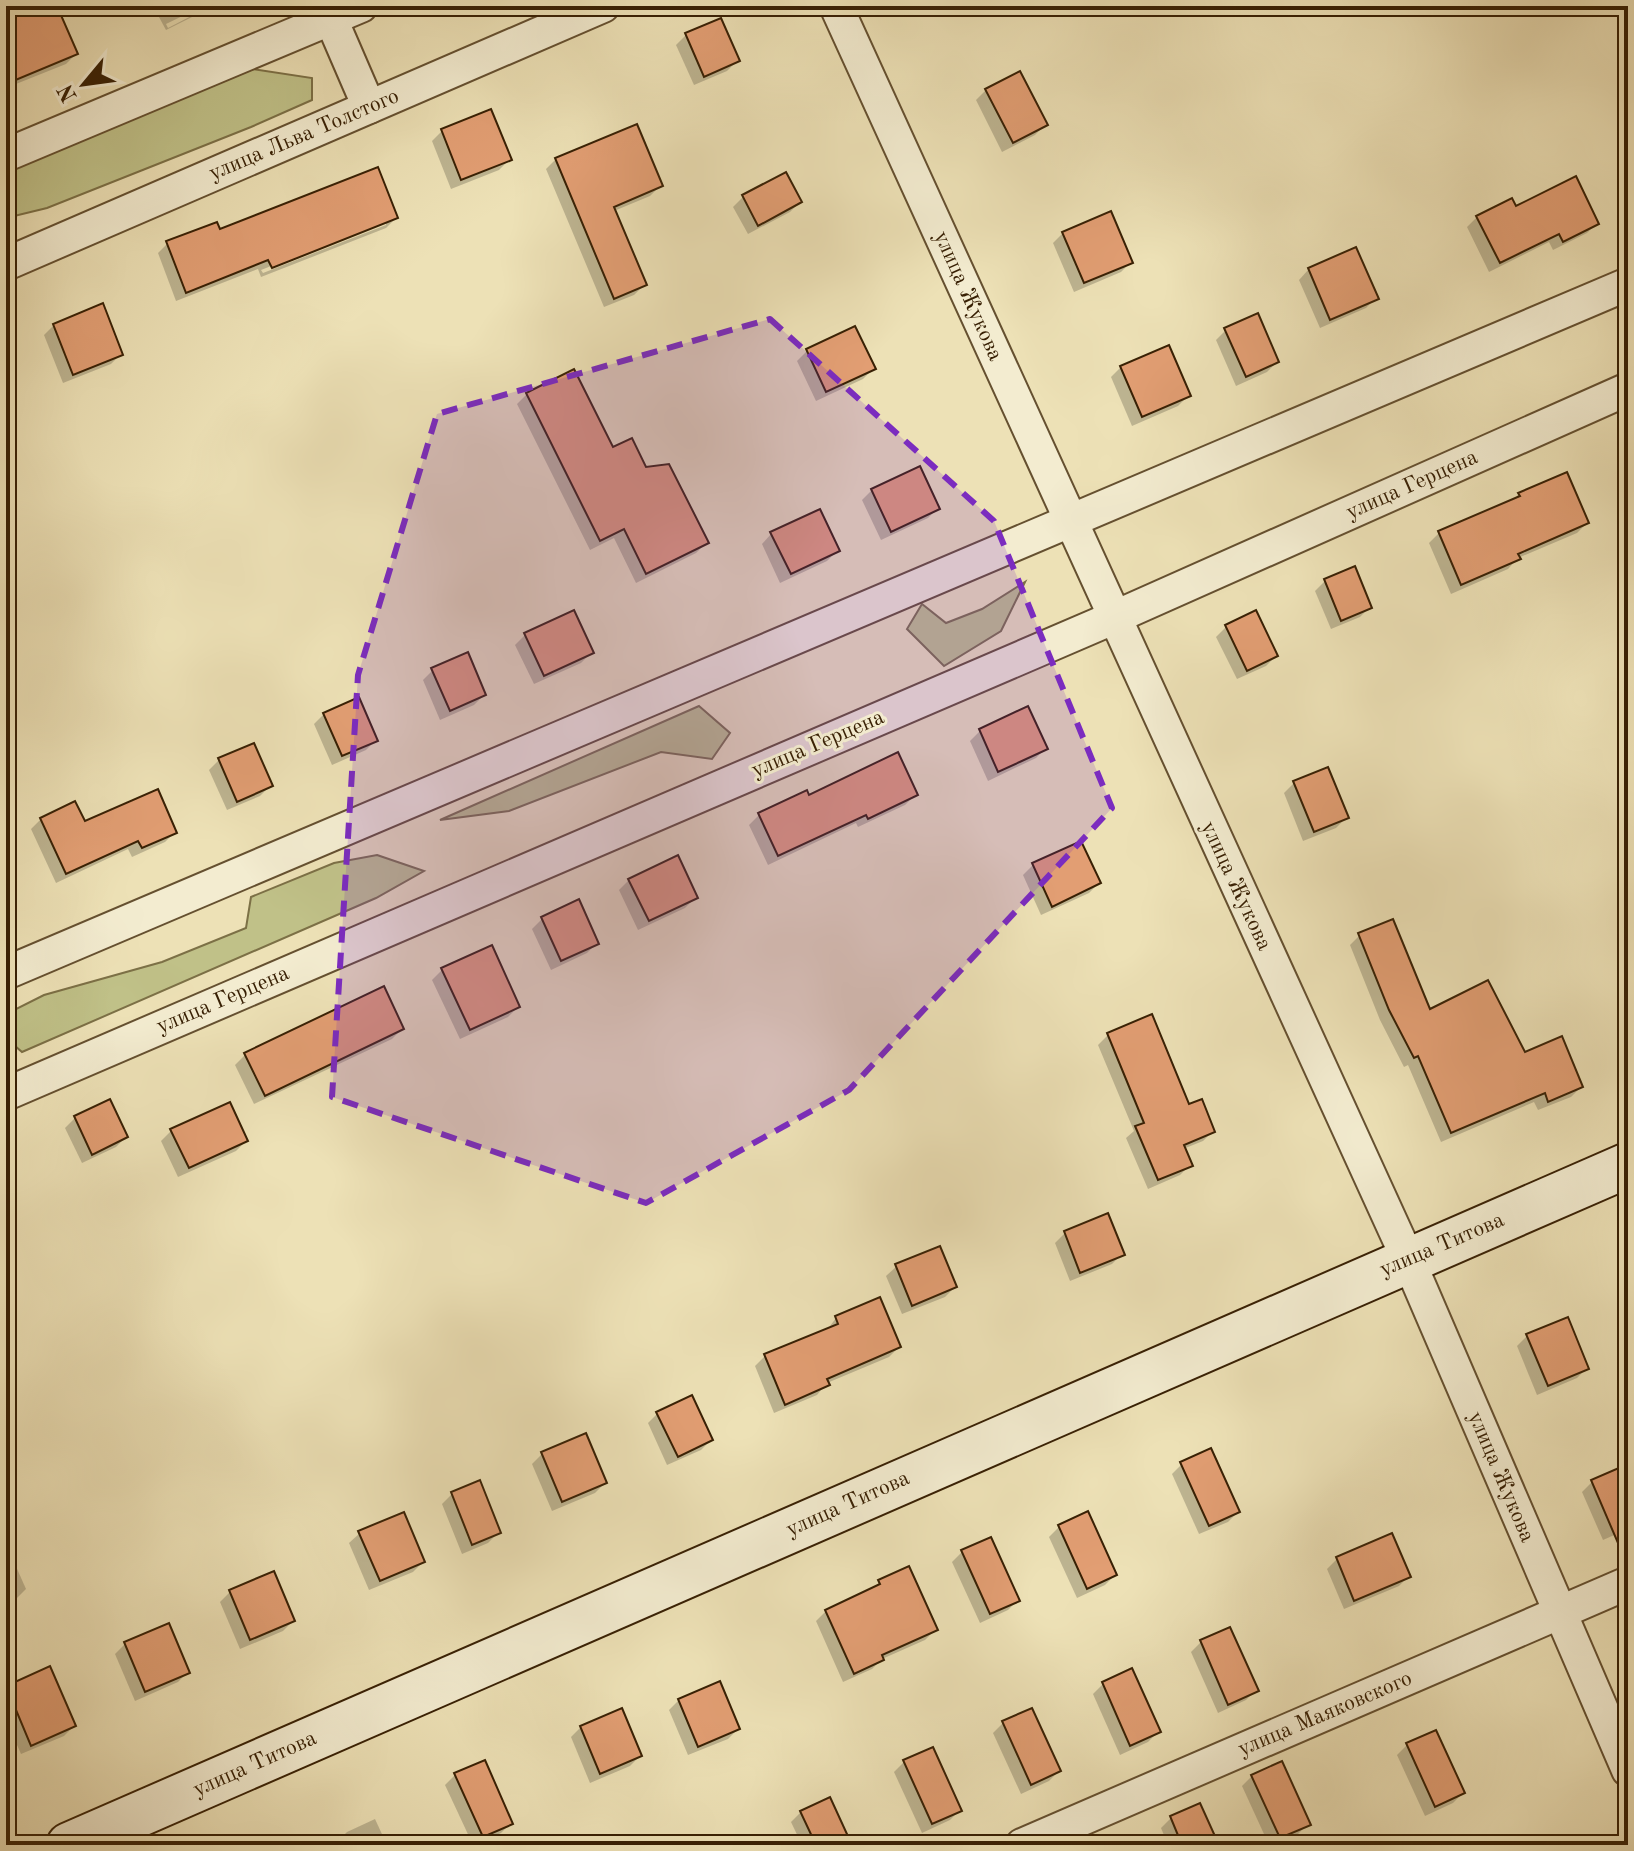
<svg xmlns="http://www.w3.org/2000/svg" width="1634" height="1851" font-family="'Old Standard TT',serif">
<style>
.green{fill:#c0c188;stroke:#7c7046;stroke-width:2}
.shadow{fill:#0003;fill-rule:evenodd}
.building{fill:#e29e73;stroke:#382004;stroke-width:2}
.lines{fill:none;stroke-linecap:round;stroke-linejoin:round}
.minor-casing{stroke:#655030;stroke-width:36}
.secondary-casing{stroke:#382004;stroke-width:48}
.minor{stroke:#f3ecd0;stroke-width:32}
.secondary{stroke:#f3ecd0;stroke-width:44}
.marked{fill:#7b2cbf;fill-opacity:0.2;stroke:#7b2cbf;stroke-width:6;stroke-dasharray:16 10;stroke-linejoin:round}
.labels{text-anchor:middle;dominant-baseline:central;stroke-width:6;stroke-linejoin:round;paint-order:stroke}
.street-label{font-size:22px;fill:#382004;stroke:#f3ecd0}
</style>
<rect width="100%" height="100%" fill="#ede1b6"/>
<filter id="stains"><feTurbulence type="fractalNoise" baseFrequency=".0025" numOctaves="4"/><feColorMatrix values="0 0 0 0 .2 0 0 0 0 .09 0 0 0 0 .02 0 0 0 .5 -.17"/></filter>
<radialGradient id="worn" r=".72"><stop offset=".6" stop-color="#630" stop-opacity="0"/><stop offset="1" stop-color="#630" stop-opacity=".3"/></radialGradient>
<g class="green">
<polygon points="253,69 312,78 312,100 251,127 47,208 6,218 6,171"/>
<polygon points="1025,582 1001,631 944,666 907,629 922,604 946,623 982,609"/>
<polygon points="699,706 730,733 712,759 661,752 509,811 440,820"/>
<polygon points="377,855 424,871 376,898 22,1052 6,1038 6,1014 44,995 162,962 246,928 251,897 334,863"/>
</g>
<g class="shadow">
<polygon points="22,6 55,6 76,54 66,64 6,88 6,27"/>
<path d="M153,6H206L198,14L166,30ZM199,8V12L168,28L166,24Z"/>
<polygon points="686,35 737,61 727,71 694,85 676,45"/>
<polygon points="986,90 1045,125 1035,135 1002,152 976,100"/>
<polygon points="490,112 509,160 499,170 451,189 432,141 442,131"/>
<polygon points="556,159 660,186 650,196 614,211 644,285 634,295 604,307 546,169"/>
<polygon points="743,197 800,202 790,212 748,234 733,207"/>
<polygon points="1515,209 1597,223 1587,233 1553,250 1549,242 1489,272 1467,227 1477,217"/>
<path d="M396,218L386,228L261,277L258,269L176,301L158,253L168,243ZM386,221V225L263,273L261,270Z"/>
<polygon points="1063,233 1131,262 1121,272 1074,292 1053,243"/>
<polygon points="1309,269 1376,298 1366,308 1320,328 1299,280"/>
<polygon points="54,325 121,354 111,364 63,383 44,335"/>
<polygon points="1226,330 1277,362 1267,372 1236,386 1216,340"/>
<polygon points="807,351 873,369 863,379 816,401 797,361"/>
<polygon points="1121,367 1188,396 1178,406 1132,426 1111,377"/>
<polygon points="527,394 612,450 706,543 696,553 636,583 614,538 590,550 517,404"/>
<polygon points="872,490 938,508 928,518 881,540 862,500"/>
<polygon points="1519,494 1587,523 1577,533 1518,558 1508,569 1451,594 1429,543 1439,533 1511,502"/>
<polygon points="772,533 837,551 827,561 780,583 762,544"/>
<polygon points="1325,581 1370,607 1360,617 1331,629 1315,591"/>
<polygon points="1226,627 1276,656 1266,666 1237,679 1216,637"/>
<polygon points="525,635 591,653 581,663 534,684 515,645"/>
<polygon points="433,670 484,695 474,705 440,720 423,680"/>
<polygon points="1027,709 1046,748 1036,758 988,781 970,741 980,731"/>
<polygon points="324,714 376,740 366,750 332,765 314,724"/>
<polygon points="219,760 270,786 260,796 227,810 209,770"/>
<polygon points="1294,783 1346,818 1336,828 1303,841 1284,793"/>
<polygon points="915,795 905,805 858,827 856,823 768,865 749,825 759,815 808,797"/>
<polygon points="41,819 84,824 175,832 165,842 132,857 128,849 56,883 31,829"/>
<polygon points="1080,843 1099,883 1089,893 1041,915 1023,875 1033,865"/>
<polygon points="629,880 695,898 685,908 638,930 619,890"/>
<polygon points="542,919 597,943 587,953 551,970 532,929"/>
<polygon points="1360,935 1429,1012 1524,1054 1581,1087 1571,1097 1538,1110 1534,1102 1441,1142 1408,1065 1404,1067 1380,1020 1350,945"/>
<polygon points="442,970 518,1007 508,1017 460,1039 432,980"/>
<polygon points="1628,1001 1628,1017 1623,1006"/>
<polygon points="402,1029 392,1039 254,1104 235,1065 245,1055"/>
<polygon points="1108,1035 1213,1131 1203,1141 1183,1149 1190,1165 1180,1175 1148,1189 1126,1138 1134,1131 1098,1045"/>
<polygon points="75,1118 126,1137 116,1147 82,1163 65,1128"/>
<polygon points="171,1131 246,1141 236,1151 178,1177 161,1141"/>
<polygon points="1065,1233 1122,1254 1112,1264 1070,1281 1055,1243"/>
<polygon points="897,1266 955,1287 945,1297 902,1314 886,1276"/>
<polygon points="879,1300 899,1347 889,1357 827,1383 817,1395 774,1413 755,1366 765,1356 827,1330 836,1318"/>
<polygon points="1527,1336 1587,1368 1577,1378 1537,1395 1517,1346"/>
<polygon points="658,1413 711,1440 701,1450 667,1465 648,1423"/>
<polygon points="542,1454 605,1483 595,1493 552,1511 532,1464"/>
<polygon points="1182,1464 1238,1512 1228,1522 1199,1534 1172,1474"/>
<polygon points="1628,1466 1628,1529 1603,1540 1582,1492 1592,1482"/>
<polygon points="452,1494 498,1533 488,1543 462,1554 442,1504"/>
<polygon points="1059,1527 1115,1575 1105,1585 1077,1598 1049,1537"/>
<polygon points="360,1533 423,1562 413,1572 369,1590 349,1543"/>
<polygon points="6,1544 26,1589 16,1599 6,1603"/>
<polygon points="962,1552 1018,1600 1008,1610 980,1623 952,1562"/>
<polygon points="1337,1559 1409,1576 1399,1586 1344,1609 1327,1569"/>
<polygon points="880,1582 935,1630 925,1640 882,1659 872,1669 843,1682 816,1621 826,1611 870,1592"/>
<polygon points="230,1592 293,1621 283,1631 240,1649 220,1602"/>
<polygon points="1229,1630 1256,1690 1246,1700 1218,1713 1191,1652 1201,1642"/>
<polygon points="125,1644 188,1672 178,1682 135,1701 115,1654"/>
<polygon points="49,1669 74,1726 64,1736 21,1754 6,1720 6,1688"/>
<polygon points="1131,1671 1158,1732 1148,1742 1120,1755 1093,1694 1103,1684"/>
<polygon points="679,1700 738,1729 728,1739 688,1755 669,1710"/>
<polygon points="1003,1723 1059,1771 1049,1781 1021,1794 993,1733"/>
<polygon points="581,1727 640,1756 630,1766 590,1783 571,1737"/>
<polygon points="1407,1745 1463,1793 1453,1803 1425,1816 1397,1755"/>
<polygon points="904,1762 960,1810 950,1820 922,1833 894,1772"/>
<polygon points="455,1775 511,1823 501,1833 473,1845 445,1785"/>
<polygon points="1252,1776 1308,1824 1298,1834 1269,1845 1242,1786"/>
<polygon points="1199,1806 1217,1845 1168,1845 1161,1828 1171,1818"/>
<polygon points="801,1812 850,1845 802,1845 791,1822"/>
<polygon points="375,1819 387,1845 338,1845 337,1842 347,1832"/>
</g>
<g class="building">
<polygon points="6,6 57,6 78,54 6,84"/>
<polygon points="721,18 740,61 704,77 685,33"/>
<polygon points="1020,71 1048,125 1013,143 985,89"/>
<polygon points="491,109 512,160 461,180 441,129"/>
<polygon points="637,124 663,186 614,207 647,285 614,299 555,158"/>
<polygon points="378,167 398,218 272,268 268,260 186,293 166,241 217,222 220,229"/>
<polygon points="786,172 802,202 758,226 742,195"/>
<polygon points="1576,176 1599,224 1563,242 1559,234 1500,263 1476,216 1512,198 1516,206"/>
<polygon points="1111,211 1133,263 1084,283 1062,232"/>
<polygon points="1356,247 1379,299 1330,320 1308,268"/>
<polygon points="103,303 123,355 73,375 53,324"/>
<polygon points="1258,313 1279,362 1246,377 1224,328"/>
<polygon points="855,326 876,369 826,392 806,349"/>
<polygon points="1169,345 1191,396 1142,417 1120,366"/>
<polygon points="574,369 613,447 632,438 646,467 669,464 709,543 646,574 624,529 600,541 526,393"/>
<polygon points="920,466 940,509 891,532 871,489"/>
<polygon points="1567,472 1589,523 1518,554 1521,559 1461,585 1438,531 1520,496 1518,493"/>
<polygon points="820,509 840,551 791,574 770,532"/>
<polygon points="1355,566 1372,608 1341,621 1324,579"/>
<polygon points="574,610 594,653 544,676 524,633"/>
<polygon points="1256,610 1278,656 1247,671 1225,625"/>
<polygon points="468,652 486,695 450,711 431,668"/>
<polygon points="359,697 378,741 342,756 323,713"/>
<polygon points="1028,706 1048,749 998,772 979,729"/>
<polygon points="254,743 273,786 237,802 218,758"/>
<polygon points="898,752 918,795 868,819 866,815 778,856 758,813 807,790 809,795"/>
<polygon points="1328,767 1349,818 1314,832 1293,781"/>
<polygon points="158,789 177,833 142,848 138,841 66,874 40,818 75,801 85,821"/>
<polygon points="1081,841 1101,883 1052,907 1032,863"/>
<polygon points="678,855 698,898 649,921 628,879"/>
<polygon points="579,899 599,944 561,961 541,917"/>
<polygon points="1393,919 1430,1009 1488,980 1525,1052 1562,1036 1583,1087 1548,1102 1545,1093 1451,1133 1418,1056 1414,1058 1389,1010 1358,933"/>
<polygon points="492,945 520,1007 470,1030 441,968"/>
<polygon points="384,986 404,1029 265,1096 244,1053"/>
<polygon points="1152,1014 1189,1104 1202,1099 1215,1132 1184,1145 1193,1166 1158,1180 1135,1126 1144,1123 1107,1033"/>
<polygon points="110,1099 128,1137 92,1155 74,1116"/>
<polygon points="230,1102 248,1141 189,1168 170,1129"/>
<polygon points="1108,1213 1125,1255 1080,1273 1064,1231"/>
<polygon points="940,1246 957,1287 912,1306 895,1264"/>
<polygon points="880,1297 901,1347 827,1379 830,1385 785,1405 764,1354 838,1324 835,1316"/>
<polygon points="1568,1317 1589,1369 1548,1386 1526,1334"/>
<polygon points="692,1395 713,1440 678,1457 656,1412"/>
<polygon points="586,1433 607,1483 562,1502 541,1452"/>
<polygon points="1211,1448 1240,1512 1209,1526 1180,1462"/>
<polygon points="1628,1464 1628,1564 1627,1564 1591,1480"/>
<polygon points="480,1480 501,1533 472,1545 451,1492"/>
<polygon points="1088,1511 1117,1575 1087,1589 1058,1525"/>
<polygon points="404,1512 425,1562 380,1581 358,1531"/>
<polygon points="1392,1533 1411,1577 1354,1601 1336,1557"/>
<polygon points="991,1537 1020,1601 990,1614 961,1550"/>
<polygon points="909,1566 938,1630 882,1655 884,1660 854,1674 825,1610 880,1584 878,1580"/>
<polygon points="274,1571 295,1621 250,1640 229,1590"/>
<polygon points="169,1623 190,1673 145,1692 124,1642"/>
<polygon points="1230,1627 1259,1691 1228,1705 1200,1640"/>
<polygon points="50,1666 76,1726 31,1746 6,1686"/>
<polygon points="1132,1668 1161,1732 1130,1746 1102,1682"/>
<polygon points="720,1681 740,1729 698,1747 678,1699"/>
<polygon points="622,1708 642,1756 600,1774 580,1726"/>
<polygon points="1032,1708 1061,1771 1031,1785 1002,1721"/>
<polygon points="1436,1730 1465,1793 1435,1807 1406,1743"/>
<polygon points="933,1747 962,1811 932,1824 903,1760"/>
<polygon points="485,1760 513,1824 483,1837 454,1773"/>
<polygon points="1282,1761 1311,1825 1280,1838 1251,1775"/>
<polygon points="830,1797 852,1845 816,1845 800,1811"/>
<polygon points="1200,1803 1219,1845 1182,1845 1170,1816"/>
</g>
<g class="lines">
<defs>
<g id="minor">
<polyline points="836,6 1408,1259 1628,1770"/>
<polyline points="331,19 369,107"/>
<polyline points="6,155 361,6"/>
<polyline points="6,264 603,6"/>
<polyline points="6,973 1628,284"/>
<polyline points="6,1094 1113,618 1628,389"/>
<polyline points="1022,1845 1628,1583"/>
</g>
<polyline id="secondary" points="69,1845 1628,1165"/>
</defs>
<use href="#minor" class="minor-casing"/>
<use href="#secondary" class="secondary-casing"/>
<use href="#minor" class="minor"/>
<use href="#secondary" class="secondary"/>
</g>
<path class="marked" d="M770,319L994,521L1112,808L849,1090L646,1203L332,1097L358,675L437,414Z"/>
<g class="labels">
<g class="street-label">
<text transform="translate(304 135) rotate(-23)">улица Льва Толстого</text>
<text transform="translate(968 296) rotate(66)">улица Жукова</text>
<text transform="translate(1412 485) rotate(-24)">улица Герцена</text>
<text transform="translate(818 744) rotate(-23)">улица Герцена</text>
<text transform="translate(1236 886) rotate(65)">улица Жукова</text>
<text transform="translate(223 1000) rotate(-23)">улица Герцена</text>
<text transform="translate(1442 1245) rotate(-23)">улица Титова</text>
<text transform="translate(1501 1477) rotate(67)">улица Жукова</text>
<text transform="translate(848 1504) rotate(-24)">улица Титова</text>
<text transform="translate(1325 1714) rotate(-23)">улица Маяковского</text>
<text transform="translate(255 1764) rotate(-24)">улица Титова</text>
</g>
</g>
<rect width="1634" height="1851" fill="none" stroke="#ede1b6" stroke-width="32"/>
<rect x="8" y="8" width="1618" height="1835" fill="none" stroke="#382004" stroke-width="4"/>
<rect x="16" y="16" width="1602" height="1819" fill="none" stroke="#382004" stroke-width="2"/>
<g transform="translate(84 84) rotate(241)" stroke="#f3ecd0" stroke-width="6" paint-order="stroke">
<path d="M0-6L14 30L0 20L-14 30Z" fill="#382004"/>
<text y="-12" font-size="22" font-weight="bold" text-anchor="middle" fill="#382004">N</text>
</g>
<rect width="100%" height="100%" filter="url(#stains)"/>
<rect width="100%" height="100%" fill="url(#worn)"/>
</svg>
